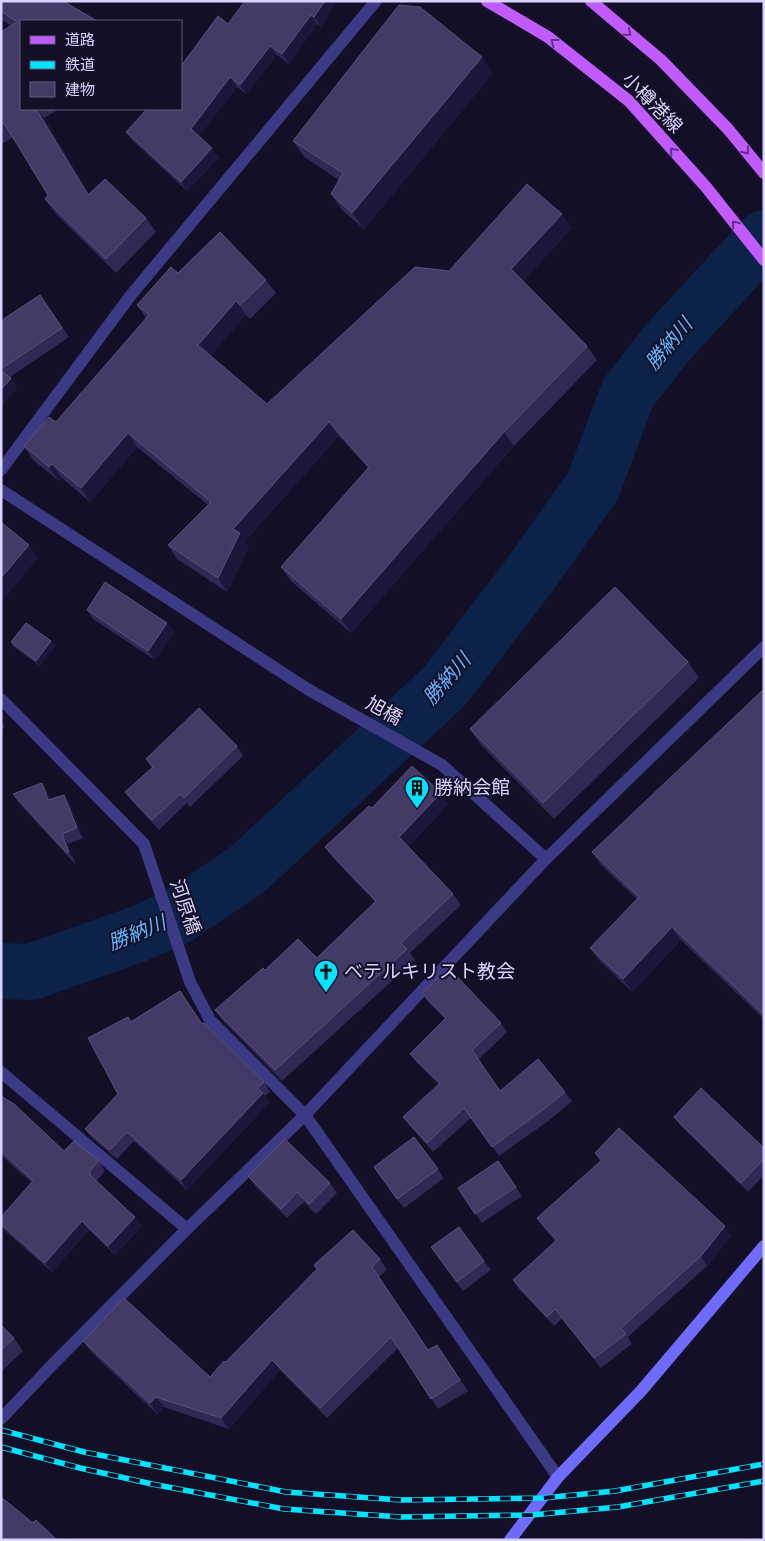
<svg xmlns="http://www.w3.org/2000/svg" width="765" height="1541" font-family="Signika,'Noto Sans JP',sans-serif">
<style>
.lines{fill:none;stroke-linecap:round;stroke-linejoin:round}
.river{stroke:#0c2248;stroke-width:56}
.street{stroke:#3d3a85;stroke-width:12}
.secondary{stroke:#6f6bff;stroke-width:12}
.primary{stroke:#c25bff;stroke-width:12}
.rail-casing{stroke:#00e5ff;stroke-width:5.5}
.rail{stroke:#130f26;stroke-width:4;stroke-dasharray:11;stroke-linecap:butt}
.wall{fill:#312854}
.shaded-wall{fill:#1d163a}
.building{fill:#433a66;stroke:#5a527e}
.oneway{stroke:#623188}
.labels{text-anchor:middle;dominant-baseline:central;stroke-width:4;stroke-linejoin:round;paint-order:stroke}
.street-label{font-size:19px;fill:#d9d4ff;stroke:#130f26}
.poi-label{font-size:19px;fill:#d9d4ff;stroke:#130f26;text-anchor:start}
.water-label{font-size:20px;font-style:italic;fill:#62b6ff;stroke:#130f26}
</style>
<rect width="100%" height="100%" fill="#130f26"/>
<g class="lines">
<polyline class="river" points="1,971 31,972 138,934 177,917 248,869 444,687 529,576 593,486 628,393 668,342 764,238"/>
<g class="street">
<polyline points="1,470 131,295 376,1"/>
<polyline points="1,490 309,690 442,765 546,859"/>
<polyline points="1,699 144,844 190,982 210,1020 305,1115 558,1477"/>
<polyline points="1,1072 187,1229"/>
<polyline points="1,1419 53,1364 187,1229 305,1115 546,859 764,647"/>
</g>
<polyline class="secondary" points="510,1540 558,1477 641,1391 764,1246"/>
<g class="primary">
<polyline points="487,1 548,37 629,101 706,187 764,260"/>
<polyline points="591,1 661,60 728,129 764,173"/>
</g>
<defs>
<g id="rail">
<polyline points="1,1430 84,1452 286,1492 401,1500 543,1498 615,1491 764,1464"/>
<polyline points="1,1447 80,1468 152,1484 284,1509 401,1517 531,1515 618,1507 764,1481"/>
</g>
</defs>
<use href="#rail" class="rail-casing"/>
<use href="#rail" class="rail"/>
</g>
<g class="wall">
<polygon points="1,1 63,1 21,109 59,109 44,118 89,194 146,218 156,232 116,273 55,213 45,199 48,195 13,137 1,145 1,32 11,26 1,19"/>
<polygon points="337,1 321,27 317,24 289,64 277,55 246,94 237,87 199,136 219,157 187,191 133,141 126,132 228,24"/>
<polygon points="493,73 364,229 342,210 331,194 339,180 304,157 293,141"/>
<polygon points="572,228 523,281 587,346 597,360 514,446 351,633 291,581 281,567 368,468 339,436 245,541 249,547 227,592 177,559 168,545 208,505 137,447 90,502 62,478 59,481 33,460 24,446 56,422 146,318 137,305 178,273 266,280 276,293 250,319 246,315 210,356 267,404 449,271"/>
<polygon points="40,295 69,337 10,377 17,387 1,408 1,323"/>
<polygon points="87,610 167,623 174,632 155,660 93,619"/>
<polygon points="51,641 55,646 40,666 14,647 11,642"/>
<polygon points="688,662 699,678 554,819 481,745 470,729"/>
<polygon points="764,689 764,1019 681,940 632,992 600,961 590,948 637,899 601,865 592,852"/>
<polygon points="1,721 5,727 1,730"/>
<polygon points="237,746 243,756 190,807 187,803 159,830 132,801 125,792 152,768 146,759"/>
<polygon points="48,792 51,800 64,795 70,804 83,838 68,844 75,862 74,863 19,803 13,794"/>
<polygon points="448,804 408,847 453,894 461,905 410,953 415,960 282,1081 223,1021 215,1010 265,970 317,958 375,902 333,858 325,847 372,808"/>
<polygon points="180,991 202,1024 264,1082 270,1092 265,1096 269,1103 187,1190 134,1141 117,1159 92,1138 85,1129 118,1094 131,1021"/>
<polygon points="422,993 501,1023 507,1032 478,1060 500,1091 565,1092 572,1101 551,1119 499,1156 471,1118 433,1152 410,1126 403,1117 439,1085 417,1063 410,1054 445,1019 429,1003"/>
<polygon points="1,1096 64,1151 99,1161 105,1171 96,1181 142,1226 115,1255 89,1230 52,1272 4,1230 1,1226 1,1224 31,1182 1,1155"/>
<polygon points="674,1117 764,1148 764,1175 748,1192 681,1126"/>
<polygon points="414,1137 444,1178 404,1208 374,1167"/>
<polygon points="595,1153 725,1226 731,1236 707,1266 628,1337 632,1344 601,1368 562,1319 554,1326 519,1289 513,1280 555,1241 543,1227 537,1218 600,1161"/>
<polygon points="498,1161 522,1196 482,1223 458,1188"/>
<polygon points="248,1176 330,1183 337,1193 316,1214 304,1202 287,1218 255,1186"/>
<polygon points="431,1247 484,1261 491,1270 463,1291"/>
<polygon points="380,1259 387,1270 379,1277 428,1350 444,1355 468,1391 438,1409 398,1348 327,1418 280,1370 229,1429 164,1407 157,1414 91,1352 83,1341 210,1377 317,1269 314,1265"/>
<polygon points="1,1325 14,1338 23,1351 1,1372"/>
</g>
<g class="shaded-wall">
<polygon points="325,1 337,1 321,27 314,17"/>
<polygon points="311,15 317,24 289,64 282,54"/>
<polygon points="270,46 277,55 246,94 240,85"/>
<polygon points="482,57 493,73 364,229 352,213"/>
<polygon points="230,77 237,87 198,138 191,129"/>
<polygon points="36,109 44,118 98,210 88,195"/>
<polygon points="212,148 219,157 187,191 181,182"/>
<polygon points="562,214 572,228 521,283 511,269"/>
<polygon points="236,301 246,315 208,359 198,345"/>
<polygon points="11,378 17,387 1,408 1,390"/>
<polygon points="329,422 339,436 245,541 249,547 227,592 218,578 233,529"/>
<polygon points="504,432 514,446 351,633 341,619"/>
<polygon points="128,433 137,447 90,502 81,488"/>
<polygon points="52,464 62,478 59,481 49,467"/>
<polygon points="29,545 38,558 3,600 1,597 1,578"/>
<polygon points="167,623 174,632 155,660 148,651"/>
<polygon points="51,641 55,646 40,666 36,661"/>
<polygon points="42,783 48,792 55,810 48,800"/>
<polygon points="441,793 448,804 407,848 399,837"/>
<polygon points="64,795 70,804 83,838 77,828"/>
<polygon points="62,834 68,844 75,862 69,852"/>
<polygon points="672,927 681,940 632,992 623,979"/>
<polygon points="263,1093 269,1103 187,1190 181,1180"/>
<polygon points="135,1217 142,1226 115,1255 108,1246"/>
<polygon points="82,1221 89,1230 52,1272 45,1263"/>
<polygon points="725,1226 731,1236 707,1266 701,1256"/>
<polygon points="272,1360 280,1370 229,1429 221,1418"/>
<polygon points="156,1397 164,1407 157,1414 150,1403"/>
</g>
<g class="building">
<polygon points="1,1 63,1 97,21 21,21 21,109 36,109 88,195 105,179 146,218 106,259 45,199 48,195 4,123 1,124 1,32 17,22 1,11"/>
<polygon points="245,1 325,1 314,17 311,15 282,54 270,46 240,85 230,77 191,129 212,148 181,182 126,132 147,109 181,109 181,66 218,16 228,24"/>
<polygon points="399,5 420,7 482,57 352,213 331,194 343,173 293,141"/>
<polygon points="527,184 562,214 511,269 587,346 504,432 341,619 281,567 369,467 329,422 233,529 240,533 218,578 168,545 211,502 128,433 81,488 52,464 49,467 24,446 49,417 56,422 149,315 137,305 171,267 178,273 220,232 266,280 240,305 236,301 198,345 267,404 415,267 449,271"/>
<polygon points="40,295 62,328 1,369 1,323 5,318"/>
<polygon points="1,371 11,378 1,390"/>
<polygon points="1,522 29,545 1,578"/>
<polygon points="105,582 167,623 148,651 87,610"/>
<polygon points="615,587 688,662 543,803 470,729"/>
<polygon points="26,623 51,641 36,661 11,642"/>
<polygon points="764,689 764,1015 672,927 623,979 590,948 639,897 592,852"/>
<polygon points="199,708 237,746 184,798 180,794 152,820 125,792 153,767 146,759"/>
<polygon points="412,766 441,793 399,837 453,894 401,943 407,949 275,1070 215,1010 263,968 265,970 298,939 317,958 376,901 325,847 369,806 372,808"/>
<polygon points="42,783 48,800 64,795 77,828 62,834 69,852 67,853 13,794"/>
<polygon points="449,968 501,1023 472,1050 500,1091 538,1059 565,1092 544,1109 492,1147 464,1108 427,1143 403,1117 440,1083 410,1054 446,1018 422,993"/>
<polygon points="180,991 202,1024 204,1023 264,1082 257,1088 263,1093 181,1180 127,1132 110,1150 85,1129 118,1094 88,1038 128,1017 131,1022"/>
<polygon points="701,1088 764,1148 764,1159 741,1183 674,1117"/>
<polygon points="1,1096 14,1104 64,1151 74,1141 99,1161 89,1172 91,1173 90,1175 135,1217 108,1246 82,1221 45,1263 1,1224 1,1217 33,1181 1,1151"/>
<polygon points="619,1128 725,1226 701,1256 621,1328 626,1334 594,1358 555,1309 547,1317 513,1280 557,1240 537,1218 602,1160 595,1153"/>
<polygon points="414,1137 438,1169 397,1199 374,1167"/>
<polygon points="285,1139 330,1183 309,1204 297,1192 281,1209 248,1176"/>
<polygon points="498,1161 516,1187 475,1214 458,1188"/>
<polygon points="459,1227 484,1261 457,1282 431,1247"/>
<polygon points="353,1230 380,1259 372,1267 428,1350 437,1345 460,1380 431,1399 391,1337 320,1408 272,1360 221,1418 156,1397 150,1403 83,1341 124,1298 210,1377 224,1361 226,1362 317,1269 314,1265"/>
<polygon points="1,1325 14,1338 1,1350"/>
<polygon points="1,1497 33,1523 36,1520 57,1540 1,1540"/>
</g>
<defs><path id="oneway-chevron" d="M-2-3.5L2.5 0L-2 3.5" fill="none" stroke-width="1.6" stroke-linecap="round" stroke-linejoin="round" transform="scale(1.25)"/></defs>
<g class="oneway">
<use href="#oneway-chevron" transform="translate(628 33) rotate(40)"/>
<use href="#oneway-chevron" transform="translate(554 42) rotate(-142)"/>
<use href="#oneway-chevron" transform="translate(673 151) rotate(-132)"/>
<use href="#oneway-chevron" transform="translate(746 151) rotate(51)"/>
<use href="#oneway-chevron" transform="translate(735 224) rotate(-128)"/>
</g>
<defs>
<symbol id="building-pin" viewBox="-11 -11 22 30"><path d="M0 17L-7.5 6A9.5 9.5 0 1 1 7.5 6Z" fill="#00e5ff" stroke="#130f26"/><path d="M-4-6H4V6H1V3H-1V6H-4ZM-2.5-4.3h1.7v1.8h-1.7ZM.8-4.3h1.7v1.8H.8ZM-2.5-1h1.7V.8h-1.7ZM.8-1h1.7V.8H.8Z" fill="#111"/></symbol>
<symbol id="church-pin" viewBox="-11 -11 22 30"><path d="M0 17L-7.5 6A9.5 9.5 0 1 1 7.5 6Z" fill="#00e5ff" stroke="#130f26"/><path d="M-1.2-6h2.4v3.5h3.3v2.4h-3.3V6h-2.4V-.1h-3.3v-2.4h3.3Z" fill="#111"/></symbol>
</defs>
<g fill-rule="evenodd">
<use href="#building-pin" x="403" y="774" width="28" height="38"/>
<use href="#church-pin" x="312" y="958" width="28" height="38"/>
</g>
<g class="labels">
<g class="street-label">
<text transform="translate(652 103) rotate(45)">小樽港線</text>
<text transform="translate(384 711) rotate(29)">旭橋</text>
<text transform="translate(185 907) rotate(71)">河原橋</text>
</g>
<g class="poi-label">
<text x="434" y="788">勝納会館</text>
<text x="344" y="972">べテルキリスト教会</text>
</g>
<g class="water-label">
<text transform="translate(669 344) rotate(-50)">勝納川</text>
<text transform="translate(447 679) rotate(-49)">勝納川</text>
<text transform="translate(137 933) rotate(-22)">勝納川</text>
</g>
</g>
<rect width="765" height="1541" fill="none" stroke="#d9d4ff" stroke-width="5"/>
<rect x="20" y="20" width="162" height="90" fill="#130f26" stroke="#625e7d"/>
<rect x="30" y="36" width="25" height="8" fill="#c25bff" stroke="#625e7d"/>
<text x="65" y="45" font-size="15" fill="#d9d4ff">道路</text>
<rect x="30" y="61" width="25" height="8" fill="#00e5ff" stroke="#625e7d"/>
<text x="65" y="70" font-size="15" fill="#d9d4ff">鉄道</text>
<rect x="30" y="82" width="25" height="15" fill="#433a66" stroke="#625e7d"/>
<text x="65" y="95" font-size="15" fill="#d9d4ff">建物</text>
</svg>
